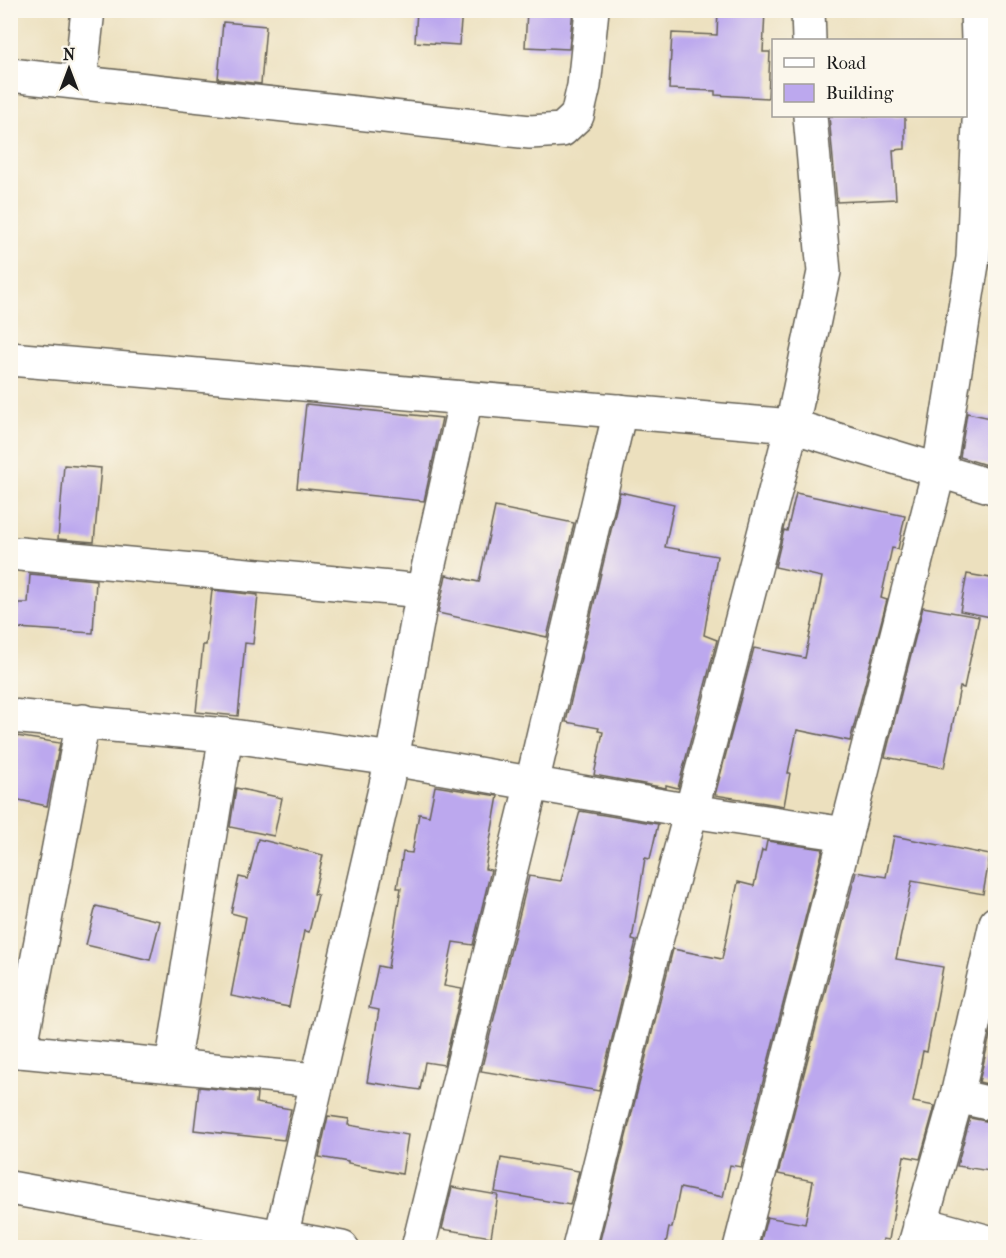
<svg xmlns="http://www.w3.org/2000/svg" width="1006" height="1258" font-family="'IM FELL French Canon',serif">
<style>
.building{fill:#bca8ee}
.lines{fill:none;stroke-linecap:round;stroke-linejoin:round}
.minor-casing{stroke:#656155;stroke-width:36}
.minor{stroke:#fff;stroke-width:33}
</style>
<rect width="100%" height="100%" fill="#fbf7ec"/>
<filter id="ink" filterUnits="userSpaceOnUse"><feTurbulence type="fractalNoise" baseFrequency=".0167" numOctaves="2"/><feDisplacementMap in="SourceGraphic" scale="12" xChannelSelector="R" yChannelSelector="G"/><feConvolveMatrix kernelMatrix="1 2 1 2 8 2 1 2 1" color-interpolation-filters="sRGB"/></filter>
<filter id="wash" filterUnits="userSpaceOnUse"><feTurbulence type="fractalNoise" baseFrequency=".008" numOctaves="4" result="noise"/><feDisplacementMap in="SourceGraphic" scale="24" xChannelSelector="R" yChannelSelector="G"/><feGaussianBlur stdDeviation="1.35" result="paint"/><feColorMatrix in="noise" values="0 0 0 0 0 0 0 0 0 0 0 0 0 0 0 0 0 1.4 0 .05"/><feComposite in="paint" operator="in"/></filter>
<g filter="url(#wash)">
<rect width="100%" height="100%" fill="#ece0be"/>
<g id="blocks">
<g class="building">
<polygon points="417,10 462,10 459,45 415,42"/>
<polygon points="527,10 573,10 569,49 525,47"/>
<polygon points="718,10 765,10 763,52 770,52 768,98 715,95 715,91 669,89 672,33 717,35"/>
<polygon points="223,22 266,26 261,84 218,79"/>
<polygon points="829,116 905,116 905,149 893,150 896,199 837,202"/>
<polygon points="306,404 442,418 424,501 297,488"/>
<polygon points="967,413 996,419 996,468 960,457"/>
<polygon points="64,465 101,468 94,542 58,539"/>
<polygon points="620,492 674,504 665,547 717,556 704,635 717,640 678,788 666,785 666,788 594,775 603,732 598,731 599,728 566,722"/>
<polygon points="796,493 905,516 898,549 892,548 881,598 887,600 850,741 797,730 788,773 790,773 784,806 715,795 754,648 805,658 822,577 775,567 784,530 787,531"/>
<polygon points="495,507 574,523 547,637 438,613 446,575 479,582"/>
<polygon points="30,574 96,580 93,633 17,628 19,603 28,603"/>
<polygon points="967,574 996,579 996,618 960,611"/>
<polygon points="212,590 258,595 253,644 245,643 238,716 196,712 203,645 206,645"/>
<polygon points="923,607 979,617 964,688 960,687 944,768 885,757"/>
<polygon points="10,735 60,743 47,806 10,798"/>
<polygon points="435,786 498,796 485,869 491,870 473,945 453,942 444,986 462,989 444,1065 425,1062 420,1090 367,1082 379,1010 369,1008 378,966 388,968 401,888 397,888 403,852 412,853 419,814 429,816"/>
<polygon points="236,788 282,798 274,836 230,827"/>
<polygon points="580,811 658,824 650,859 645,858 632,940 636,941 599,1091 481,1071 529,876 561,881"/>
<polygon points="894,836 990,855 983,894 912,881 896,959 943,967 927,1052 923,1051 913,1102 935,1106 920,1159 904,1156 889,1240 883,1239 882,1248 759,1248 767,1217 805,1224 813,1181 778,1174 856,872 886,877"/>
<polygon points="258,839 323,855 314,894 318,895 309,932 304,931 289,1007 231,996 246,917 231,913 239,877 248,879"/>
<polygon points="767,841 823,849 741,1167 730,1165 723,1197 680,1188 672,1228 669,1228 665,1248 598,1248 673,949 722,959 738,882 754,886 762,850 765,851"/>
<polygon points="96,906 160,921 150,960 86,945"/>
<polygon points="996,1010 996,1086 979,1082"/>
<polygon points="199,1087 257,1093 256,1103 291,1109 284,1140 194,1130"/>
<polygon points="328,1116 349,1119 348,1125 408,1135 402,1174 348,1164 348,1162 319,1157"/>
<polygon points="970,1118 996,1123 996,1172 957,1166"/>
<polygon points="501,1158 579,1171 570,1205 495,1192"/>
<polygon points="452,1187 498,1195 491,1237 442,1229"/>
</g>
</g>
</g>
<g filter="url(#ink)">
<use href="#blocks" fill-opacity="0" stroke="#656155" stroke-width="1.5"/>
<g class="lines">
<defs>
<g id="minor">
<polyline points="808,10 809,40"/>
<polyline points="10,75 530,132 562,130 577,116 584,86 592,10"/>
<polyline points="80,82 88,10"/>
<polyline points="10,359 792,426 996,488"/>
<polyline points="20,554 423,591"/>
<polyline points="10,716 226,735 392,759 691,811 846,834"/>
<polyline points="10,1050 316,1080"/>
<polyline points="20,1051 83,721"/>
<polyline points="172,1066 226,735"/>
<polyline points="957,1096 996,1105"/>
<polyline points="10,1188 342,1248"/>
<polyline points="920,1223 996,1244"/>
<polyline points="281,1237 392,759 423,591 466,398"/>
<polyline points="418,1248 532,783 620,411"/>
<polyline points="579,1248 650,963 716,719 792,426 824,272 810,116"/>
<polyline points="740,1248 939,470 973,258 980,100 977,10"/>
<polyline points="914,1248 957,1096 996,923"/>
</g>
</defs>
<use href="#minor" class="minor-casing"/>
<use href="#minor" class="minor"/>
</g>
</g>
<rect width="1006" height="1258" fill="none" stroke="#fbf7ec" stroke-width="36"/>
<rect x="772" y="39" width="195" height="78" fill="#fbf7ec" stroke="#a29f99" stroke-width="1.5"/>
<rect x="784" y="58" width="30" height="9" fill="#ffffff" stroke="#a29f99" stroke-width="1.5"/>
<text x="826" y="69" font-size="18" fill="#1c1c1c">Road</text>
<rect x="784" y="84" width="30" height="18" fill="#bca8ee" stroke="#a29f99" stroke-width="1.5"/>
<text x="826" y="99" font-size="18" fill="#1c1c1c">Building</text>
<g transform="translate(69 69)" stroke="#fbf7ec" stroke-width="4.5" paint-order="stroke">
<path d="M0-4.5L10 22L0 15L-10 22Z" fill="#1c1c1c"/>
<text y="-9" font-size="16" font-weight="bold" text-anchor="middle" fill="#1c1c1c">N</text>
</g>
</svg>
